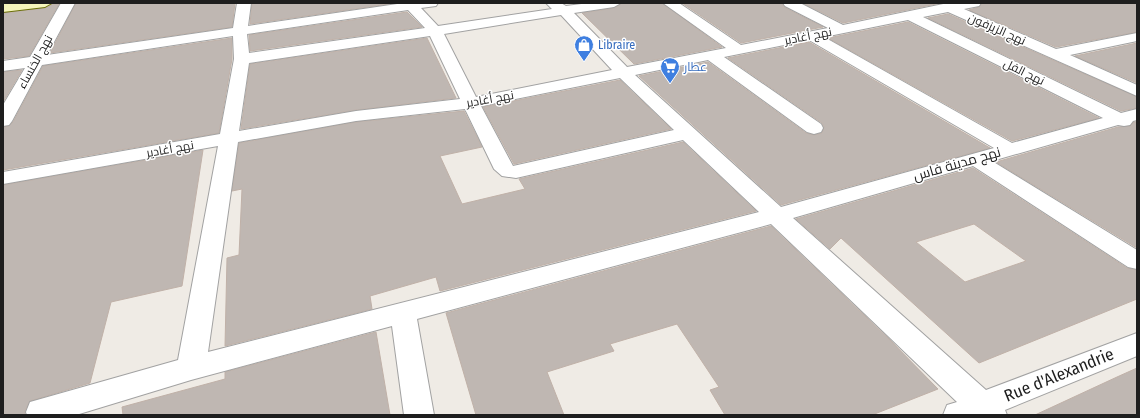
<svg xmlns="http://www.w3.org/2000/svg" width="1140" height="418" font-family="'Fira Sans Condensed',Cairo,sans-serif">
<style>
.building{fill:#bfb7b2;stroke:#c0b1a8;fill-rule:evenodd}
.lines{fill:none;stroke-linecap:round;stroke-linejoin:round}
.street-casing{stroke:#a2a2a2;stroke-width:2}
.secondary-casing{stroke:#6b700b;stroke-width:2}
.street{fill:#fff;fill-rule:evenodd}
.secondary{fill:#f6f6bc;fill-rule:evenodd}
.labels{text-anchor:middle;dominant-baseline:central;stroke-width:3;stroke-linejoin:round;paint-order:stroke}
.far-street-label{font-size:12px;fill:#1e1e1e;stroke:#fff}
.far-shop-label{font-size:12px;fill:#366cbe;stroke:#fff;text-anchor:start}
.street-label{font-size:14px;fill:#1e1e1e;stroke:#fff}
.near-street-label{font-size:17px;fill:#1e1e1e;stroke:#fff}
</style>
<rect width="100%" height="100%" fill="#efebe5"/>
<g class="building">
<polygon points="76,3 235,3 232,27 50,53"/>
<polygon points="252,3 388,3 389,4 250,24"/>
<polygon points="622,3 662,3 722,47 634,64 582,13 614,8"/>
<polygon points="682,3 782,3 784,7 823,27 741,43"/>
<polygon points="803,3 941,3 843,23"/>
<polygon points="982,3 1137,3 1137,32 1056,47 969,10 979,7"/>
<polygon points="53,4 59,4 29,56 3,59 3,13 45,8"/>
<polygon points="407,12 422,27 250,51 249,35"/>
<polygon points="948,14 1137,97 1137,108 1121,111 928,18"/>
<polygon points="908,22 1099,118 1012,141 828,38"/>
<polygon points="232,38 232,59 219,133 3,170 3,127 9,126 13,122 43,66"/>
<polygon points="427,38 456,98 356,110 241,129 250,64"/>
<polygon points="809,42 990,148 781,205 639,76 708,62 806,133 814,135 822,133 824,127 822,123 728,58"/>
<polygon points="1137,43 1137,83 1075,56"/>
<polygon points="22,70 3,102 3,72"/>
<polygon points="620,80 671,129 514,164 483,107"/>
<polygon points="464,111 482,147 440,156 462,204 525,189 519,179 683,142 756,211 440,291 436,277 370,296 372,309 225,346 227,258 239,255 242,189 232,191 239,143 356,122"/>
<polygon points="1134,122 1137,122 1137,248 996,162 1118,127 1130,126"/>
<polygon points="203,150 182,286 111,302 90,383 30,401 25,411 25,415 3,415 3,185"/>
<path d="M973,168L1127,268L1137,270V299L979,363L841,238L830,249L796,219ZM974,224L1026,261L965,282L916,242Z"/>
<polygon points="771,226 889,339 938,389 872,415 725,415 710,390 719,387 677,324 610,344 614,351 547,372 564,415 476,415 446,313"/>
<polygon points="376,332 390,415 123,415 122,407 225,379 225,372"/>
<polygon points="1137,368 1137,415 1035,415 1117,377"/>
</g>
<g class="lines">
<defs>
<path id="street" d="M61,3H75L47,55L233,28L237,3H251L248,26L404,3H438L436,6L421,8L438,26L552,9L546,3H561L566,6L589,3H621L614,7L574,13L627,67L726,48L663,3H679L741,45L828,28L785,6L783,3H800L843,25L948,3H981L979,6L964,9L1056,49L1137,33V41L1070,55L1137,85V96L948,12L923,17L1121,113L1137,109V120L1133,121L1130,125L1124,126L1118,125L992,161L1137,250V269L1128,267L973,166L793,218L986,390L1137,333V356L1005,410L1007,415H943L947,405L957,402L771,224L417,319L434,415H404L392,326L191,380L76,415H27L26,412L30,402L178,360L218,146L3,184V172L220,134L234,59L233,36L42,65L12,121L9,125L3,126V105L25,68L3,71V61L30,57ZM408,10L425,28L249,53L247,34ZM561,15L612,70L476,97L444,34ZM908,20L1103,118L1012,143L824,37ZM430,36L460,99L356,111L239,131L249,63ZM809,40L994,148L781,207L635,75L708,60L807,132L814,134L821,132L823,128L821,124L724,57ZM620,78L674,130L513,166L481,106ZM465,109L494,169L502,176L516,178L683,140L759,212L208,352L238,142L356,121Z"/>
<polygon id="secondary" points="12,3 52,3 45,7 3,12 3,4"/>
</defs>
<use href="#street" class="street-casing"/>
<use href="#secondary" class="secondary-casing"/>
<use href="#street" class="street"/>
<use href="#secondary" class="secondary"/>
</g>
<defs>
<symbol id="shop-pin" viewBox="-11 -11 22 30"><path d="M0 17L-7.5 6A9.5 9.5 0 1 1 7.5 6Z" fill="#3f7fe0" stroke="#fff"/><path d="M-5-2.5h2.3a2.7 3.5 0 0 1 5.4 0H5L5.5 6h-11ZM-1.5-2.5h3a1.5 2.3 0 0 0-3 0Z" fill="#fff"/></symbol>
<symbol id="supermarket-pin" viewBox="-11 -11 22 30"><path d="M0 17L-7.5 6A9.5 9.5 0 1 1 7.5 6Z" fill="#3f7fe0" stroke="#fff"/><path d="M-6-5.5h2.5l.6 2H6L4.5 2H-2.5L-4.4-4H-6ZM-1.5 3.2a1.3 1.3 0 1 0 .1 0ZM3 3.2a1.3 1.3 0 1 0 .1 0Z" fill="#fff"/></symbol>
</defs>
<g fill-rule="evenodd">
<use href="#shop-pin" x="573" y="34" width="22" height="30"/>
<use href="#supermarket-pin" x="659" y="56" width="22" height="30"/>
</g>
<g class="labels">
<g class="far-street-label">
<text transform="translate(997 29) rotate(24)">نهج الزيزفون</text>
<text transform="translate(808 36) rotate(-11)">نهج أغادير</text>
<text transform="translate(35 62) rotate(-61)">نهج الخنساء</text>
<text transform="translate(1024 72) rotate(26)">نهج الفل</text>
<text transform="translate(490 99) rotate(-10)">نهج أغادير</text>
<text transform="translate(170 149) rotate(-10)">نهج أغادير</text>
</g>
<g class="far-shop-label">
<text x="598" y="45">Libraire</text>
<text x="684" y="67">عطار</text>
</g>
<g class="street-label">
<text transform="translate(957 164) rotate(-16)">نهج مدينة فاس</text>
</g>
<g class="near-street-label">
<text transform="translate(1059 375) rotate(-22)">Rue d'Alexandrie</text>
</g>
</g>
<rect width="1140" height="418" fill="none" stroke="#1e1e1e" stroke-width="8"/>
</svg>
